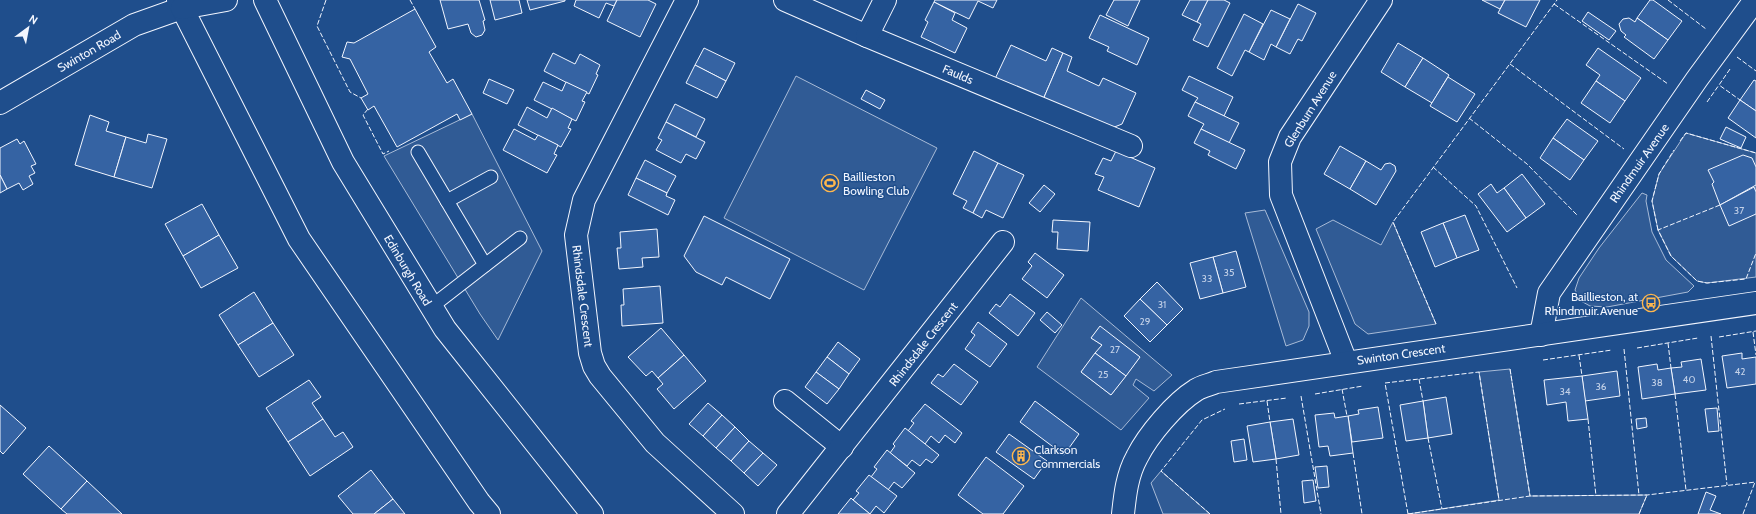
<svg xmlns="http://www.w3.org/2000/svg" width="1756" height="514" font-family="Cabin,sans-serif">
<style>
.built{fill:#305b95;stroke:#a8bbd7;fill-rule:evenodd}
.building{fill:#3563a3;stroke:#f2f6ff}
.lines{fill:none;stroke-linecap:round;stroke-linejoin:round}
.lane-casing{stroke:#f2f6ff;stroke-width:15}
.street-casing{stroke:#f2f6ff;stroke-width:24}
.primary-casing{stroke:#f2f6ff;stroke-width:24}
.lane{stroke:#1f4e8c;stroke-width:13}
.street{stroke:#1f4e8c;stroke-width:22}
.primary{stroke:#1f4e8c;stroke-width:22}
.fence{stroke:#f2f6ff;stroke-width:1;stroke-dasharray:5 2;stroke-linecap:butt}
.labels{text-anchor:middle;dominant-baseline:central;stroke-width:3;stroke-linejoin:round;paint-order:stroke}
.number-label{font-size:10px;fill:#c3d1e8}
.street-label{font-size:12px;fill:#f2f6ff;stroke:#1f4e8c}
.poi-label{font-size:12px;fill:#f2f6ff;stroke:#1f4e8c;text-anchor:start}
</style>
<rect width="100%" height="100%" fill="#1f4e8c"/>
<g class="built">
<polygon points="796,76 937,148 864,290 724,218"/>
<polygon points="472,114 542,251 498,340 480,314 384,156"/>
<polygon points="1686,133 1756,153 1756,277 1707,283 1697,281 1671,256 1658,230 1652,201 1659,174"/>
<polygon points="1642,193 1647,195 1646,201 1652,232 1666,260 1694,286 1688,292 1607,307 1590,306 1581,301 1575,290 1579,278 1599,248"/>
<polygon points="1265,210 1309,312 1309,326 1303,340 1286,346 1245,213"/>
<polygon points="1333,220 1381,245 1393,222 1436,324 1368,334 1355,324 1316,229"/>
<path d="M1081,298L1172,375L1154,391L1136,379L1133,385L1149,398L1121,430L1037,367ZM1100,327L1140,357L1111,395L1081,372L1102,345L1091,338Z"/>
<polygon points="1510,369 1530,496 1647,495 1639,514 1408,514 1499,500 1479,372"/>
<polygon points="1161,471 1210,514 1163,514 1151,483"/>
</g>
<g class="building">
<polygon points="440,0 479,0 485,20 483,21 485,30 482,35 476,37 471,33 468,24 448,29"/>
<polygon points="490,0 519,0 522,13 495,20"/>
<polygon points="527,0 565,0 565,1 530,10"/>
<polygon points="576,0 617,0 614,6 606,3 599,18 574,6"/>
<polygon points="617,0 648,0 656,4 640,37 607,21"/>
<polygon points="935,0 997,0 993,8 978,1 969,19 934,2"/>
<polygon points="1114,0 1140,0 1128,26 1106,15"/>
<polygon points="1190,0 1208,0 1197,22 1182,15"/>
<polygon points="1208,0 1224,0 1230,3 1208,47 1193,40 1201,24 1197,22"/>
<polygon points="1482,0 1505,0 1500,9"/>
<polygon points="1505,0 1540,0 1526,27 1498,13"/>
<polygon points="1650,0 1653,0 1682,21 1668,40 1637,18"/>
<polygon points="934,2 955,13 952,20 967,28 955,53 921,37 928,22 925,20"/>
<polygon points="1298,4 1316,13 1302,41 1298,39 1290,54 1276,47"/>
<polygon points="415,9 436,47 429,52 447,83 453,79 472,114 460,120 457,114 397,147 374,106 368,110 361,98 368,94 350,59 342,57 347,42 354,43"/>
<polygon points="1271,10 1290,19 1276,47 1271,44 1264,60 1249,52"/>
<polygon points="1588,12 1616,31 1609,40 1582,21"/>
<polygon points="1244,14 1263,24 1249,52 1245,50 1232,76 1217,68"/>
<polygon points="1100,15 1149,38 1137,65 1107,51 1109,47 1089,38"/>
<polygon points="1629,18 1635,22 1637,18 1668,40 1654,59 1624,37 1626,35 1621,31 1619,24 1623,19"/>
<polygon points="1398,43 1423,58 1405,87 1381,72"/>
<polygon points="1011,45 1046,61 1052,48 1063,53 1042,102 994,81"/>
<polygon points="704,48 735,63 726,81 695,65"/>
<polygon points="1598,48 1641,78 1625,101 1596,81 1600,75 1586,65"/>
<polygon points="553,53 575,64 580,54 600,65 596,74 598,75 589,94 544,71"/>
<polygon points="1063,53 1072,57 1067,71 1099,86 1103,78 1136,93 1122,124 1112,128 1042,102"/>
<polygon points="1423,58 1449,75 1432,103 1405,87"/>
<polygon points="695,65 726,81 717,98 686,83"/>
<polygon points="1189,76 1233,97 1224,116 1195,102 1198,98 1182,90"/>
<polygon points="1448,77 1475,94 1457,122 1430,106"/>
<polygon points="489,79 514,90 507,104 483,93"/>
<polygon points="1754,80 1756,81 1756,111 1740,100"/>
<polygon points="1596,81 1625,101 1610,123 1581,103"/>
<polygon points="543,82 562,91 566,82 587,92 582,101 585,102 576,121 534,100"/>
<polygon points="866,90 885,100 880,109 861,99"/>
<polygon points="1740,100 1756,111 1756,138 1728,118"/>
<polygon points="1195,102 1239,123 1229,143 1201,129 1204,124 1188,116"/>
<polygon points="675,104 705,119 696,137 666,122"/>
<polygon points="527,107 547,118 552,108 572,119 568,128 571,129 561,147 518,125"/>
<polygon points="90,115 109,122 106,131 126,137 114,177 75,165"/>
<polygon points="1567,119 1598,141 1584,160 1553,138"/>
<polygon points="666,122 705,142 696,159 686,154 681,163 656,150 662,140 658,138"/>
<polygon points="1726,127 1746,137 1741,148 1720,139"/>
<polygon points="514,129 535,140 538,135 558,145 554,154 557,155 547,173 503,150"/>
<polygon points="1201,129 1245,150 1236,169 1208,155 1210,151 1194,143"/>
<polygon points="148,134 167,139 152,188 114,177 126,137 146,143"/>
<polygon points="1553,138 1584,160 1570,180 1540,158"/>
<polygon points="17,139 20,144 24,141 36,164 31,166 35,173 29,176 33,184 23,190 19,183 7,189 0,175 0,148"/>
<polygon points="1340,146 1366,161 1350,189 1324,174"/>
<polygon points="974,151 998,163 973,213 963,208 967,201 953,194"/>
<polygon points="1116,151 1155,168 1139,207 1098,190 1104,177 1095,174 1103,158 1111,161"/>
<polygon points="1743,155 1752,158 1756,167 1756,185 1720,205 1712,184 1714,182 1708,170"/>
<polygon points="645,160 676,176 667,193 636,178"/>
<polygon points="1366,161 1381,170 1385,164 1390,163 1395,166 1396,171 1376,205 1350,189"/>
<polygon points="998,163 1024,175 1003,218 986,210 982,218 973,213"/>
<polygon points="1522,174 1545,204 1526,218 1504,188"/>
<polygon points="0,175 7,189 0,193"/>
<polygon points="636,178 667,193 666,196 675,200 668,215 628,195"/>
<polygon points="1491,184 1497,193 1504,188 1526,218 1507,232 1478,194"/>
<polygon points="1044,185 1055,194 1040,212 1029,203"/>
<polygon points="1754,187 1756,192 1756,214 1729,226 1720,205"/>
<polygon points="202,204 219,235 183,256 165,224"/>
<polygon points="1465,215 1479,250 1457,258 1443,223"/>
<polygon points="704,216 790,259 770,299 726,277 722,285 696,272 684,256"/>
<polygon points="1053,220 1090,222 1088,251 1057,249 1058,232 1052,232"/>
<polygon points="1443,223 1457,258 1435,267 1421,232"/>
<polygon points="657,229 659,257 642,258 643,267 619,269 617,248 621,248 620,232"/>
<polygon points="219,235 238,268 201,288 183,256"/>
<polygon points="1236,251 1246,287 1223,293 1213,257"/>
<polygon points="1035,253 1064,275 1047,298 1022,279 1032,266 1028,262"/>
<polygon points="1213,257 1223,293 1200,299 1190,263"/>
<polygon points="1157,282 1183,309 1167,325 1140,299"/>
<polygon points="660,286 663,323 622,326 621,305 624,305 623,289"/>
<polygon points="254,292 273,323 238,345 219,315"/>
<polygon points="1010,294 1035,313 1018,336 989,313 996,304 1000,307"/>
<polygon points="1140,299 1167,325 1150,342 1124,316"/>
<polygon points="1047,312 1062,325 1055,333 1040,320"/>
<polygon points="978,322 1007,344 990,367 965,349 975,335 971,332"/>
<polygon points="273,323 294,355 259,377 238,345"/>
<polygon points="1100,326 1140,357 1126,376 1095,353 1102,345 1091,338"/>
<polygon points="661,328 684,355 658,378 652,371 646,376 628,357"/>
<polygon points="838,342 860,359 849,374 827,357"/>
<polygon points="1095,353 1126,376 1111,395 1081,372"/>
<polygon points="1742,353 1742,359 1756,357 1756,384 1727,388 1722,356"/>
<polygon points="684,355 706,381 674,409 657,389 663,384 658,378"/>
<polygon points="827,357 849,374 839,389 816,372"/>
<polygon points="1701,359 1706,390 1675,394 1671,368 1682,367 1681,362"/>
<polygon points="954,364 978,382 961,405 931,383 938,374 943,377"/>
<polygon points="1657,364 1658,370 1671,368 1675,394 1642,399 1638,367"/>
<polygon points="1617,371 1620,396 1585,401 1582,376"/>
<polygon points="816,372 839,389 827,404 805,387"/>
<polygon points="1582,376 1588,419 1568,421 1566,402 1547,405 1544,380"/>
<polygon points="309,380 321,397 312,403 323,419 288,442 266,408"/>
<polygon points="1446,397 1452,434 1428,438 1423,401"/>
<polygon points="1035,401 1079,434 1064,455 1020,422"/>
<polygon points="1423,401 1428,438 1406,441 1400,405"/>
<polygon points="708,403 722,415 703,436 689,424"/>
<polygon points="925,404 962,433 955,443 945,435 939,443 931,436 925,444 908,431 914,423 911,421"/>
<polygon points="0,405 26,428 3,454 0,451"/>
<polygon points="1378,407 1383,438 1352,442 1348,416 1359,414 1358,410"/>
<polygon points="1717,408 1719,431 1708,432 1705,409"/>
<polygon points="1334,413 1335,418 1348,416 1353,453 1330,456 1328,446 1319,447 1315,415"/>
<polygon points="722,415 735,427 716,448 703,436"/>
<polygon points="1646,418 1647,427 1637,429 1636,419"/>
<polygon points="323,419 335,437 343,432 353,447 310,476 288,442"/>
<polygon points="1293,419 1299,455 1276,459 1270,422"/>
<polygon points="1270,422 1276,459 1253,462 1247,426"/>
<polygon points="735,427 749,441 731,461 716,448"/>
<polygon points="905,428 939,455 932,463 926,459 920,466 912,460 907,466 890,453 895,446 893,444"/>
<polygon points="1009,434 1047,461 1034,479 996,452"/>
<polygon points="1244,439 1247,460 1234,462 1231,441"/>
<polygon points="749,441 763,453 744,473 731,461"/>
<polygon points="49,446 87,481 61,509 23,474"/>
<polygon points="887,450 915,473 902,488 894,482 888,490 871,477 877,469 874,467"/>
<polygon points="763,453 777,465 758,486 744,473"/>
<polygon points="986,457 1024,486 1003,514 983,514 958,495"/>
<polygon points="1327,466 1329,487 1318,488 1315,467"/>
<polygon points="371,470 393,499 374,514 353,514 338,496"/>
<polygon points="869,475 897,496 884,513 876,506 870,514 853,500 859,493 856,491"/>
<polygon points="1313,480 1316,501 1304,503 1302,481"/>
<polygon points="87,481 122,514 67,514 61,509"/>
<polygon points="1706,492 1716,496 1710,510 1721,514 1698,514"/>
<polygon points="851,498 853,500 870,514 838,514"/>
<polygon points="393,499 405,514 374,514"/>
</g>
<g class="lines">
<defs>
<g id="lane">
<polyline points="418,152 485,265"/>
<polyline points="447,201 491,177"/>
<polyline points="431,307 520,238"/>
</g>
<g id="street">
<polyline points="687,0 584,200 576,235 590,353 594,366 600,376 655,443 733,514"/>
<polyline points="785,0 867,36 1131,146"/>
<polyline points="867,36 885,0"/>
<polyline points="0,103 134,25 182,8"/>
<polyline points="1541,335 1549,293 1697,79 1755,0"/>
<polyline points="1346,362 1281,195 1280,162 1290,137 1381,0"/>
<polyline points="785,401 842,447"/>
<polyline points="788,514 1003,242"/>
<path d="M1123,514C1125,495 1127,475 1137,457C1148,435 1175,403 1196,390C1202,386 1210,385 1216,382L1756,303"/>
</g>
<g id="primary">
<polyline points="178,0 299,239 479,502 489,514"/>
<polyline points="265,0 343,162 445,329 592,514"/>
<polyline points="182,8 226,0"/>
</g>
</defs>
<use href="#lane" class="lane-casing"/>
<use href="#street" class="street-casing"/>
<use href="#primary" class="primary-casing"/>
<use href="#lane" class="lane"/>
<use href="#street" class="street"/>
<use href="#primary" class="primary"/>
<g class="fence">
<polyline points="326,0 317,26 350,92 361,98"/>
<polyline points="410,0 415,9"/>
<polyline points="1668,0 1706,29"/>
<polyline points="1554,4 1668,84"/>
<polyline points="1737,57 1756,71"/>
<polyline points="1510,64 1624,149"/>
<polyline points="1730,69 1719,85 1740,100"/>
<polyline points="1707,102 1719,85"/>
<polyline points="368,109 363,115 383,154 389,151"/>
<polyline points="1469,118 1527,164 1577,215"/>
<polyline points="1680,141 1686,133 1756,153"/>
<polyline points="1433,167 1476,206 1517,288"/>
<polyline points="1720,205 1658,230 1671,256 1697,281 1707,283 1746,279 1756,253"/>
<polyline points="1658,230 1652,201 1659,174 1674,150"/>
<polyline points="1436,324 1393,222 1557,0"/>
<polyline points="1753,332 1756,355"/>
<polyline points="1711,336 1727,485"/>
<polyline points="1719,337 1756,331"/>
<polyline points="1668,343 1671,368"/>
<polyline points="1637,348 1698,338"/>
<polyline points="1624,349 1639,495"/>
<polyline points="1579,355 1582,376"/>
<polyline points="1543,360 1612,350"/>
<polyline points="1510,369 1530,496"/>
<polyline points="1419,379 1423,401"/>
<polyline points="1342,389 1347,416"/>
<polyline points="1315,394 1363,386"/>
<polyline points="1675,394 1686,490"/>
<polyline points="1301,396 1321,514"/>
<polyline points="1267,401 1270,422"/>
<polyline points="1239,404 1287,398"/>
<polyline points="1588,419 1596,496"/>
<polyline points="1428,438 1442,509"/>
<polyline points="1353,453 1362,514"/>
<polyline points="1276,459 1281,514"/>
<polyline points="1210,514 1161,471 1202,420 1225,409"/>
<polyline points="1408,514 1385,383 1479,372 1499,500"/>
<polyline points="1408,514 1530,496 1647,495 1756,482"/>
<polyline points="1639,514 1647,495"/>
<polyline points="1743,514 1755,482"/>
</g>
</g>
<defs>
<symbol id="stadium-ring" viewBox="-11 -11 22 22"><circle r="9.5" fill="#1f4e8c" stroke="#ffb74d" stroke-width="1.5"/><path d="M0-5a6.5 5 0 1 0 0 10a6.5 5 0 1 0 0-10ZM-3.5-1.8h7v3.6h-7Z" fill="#ffb74d"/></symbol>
<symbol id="bus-ring" viewBox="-11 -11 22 22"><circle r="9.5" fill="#1f4e8c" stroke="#ffb74d" stroke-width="1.5"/><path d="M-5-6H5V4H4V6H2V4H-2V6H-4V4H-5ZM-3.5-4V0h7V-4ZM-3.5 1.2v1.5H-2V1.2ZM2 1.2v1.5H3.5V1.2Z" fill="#ffb74d"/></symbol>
<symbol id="building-ring" viewBox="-11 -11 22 22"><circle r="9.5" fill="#1f4e8c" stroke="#ffb74d" stroke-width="1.5"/><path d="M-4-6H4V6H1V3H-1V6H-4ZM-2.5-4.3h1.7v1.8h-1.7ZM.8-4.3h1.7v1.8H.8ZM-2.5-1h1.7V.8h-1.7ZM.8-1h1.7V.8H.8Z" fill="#ffb74d"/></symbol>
</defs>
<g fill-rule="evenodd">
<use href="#stadium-ring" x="820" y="173" width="20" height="20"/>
<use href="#bus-ring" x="1641" y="293" width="20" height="20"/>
<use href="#building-ring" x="1011" y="446" width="20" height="20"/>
</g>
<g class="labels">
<g class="number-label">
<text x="1739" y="210">37</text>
<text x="1229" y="272">35</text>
<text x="1207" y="278">33</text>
<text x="1162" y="304">31</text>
<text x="1145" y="321">29</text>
<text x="1115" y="349">27</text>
<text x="1740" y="371">42</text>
<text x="1103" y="374">25</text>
<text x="1689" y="379">40</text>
<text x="1657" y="382">38</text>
<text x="1601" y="386">36</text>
<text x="1565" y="391">34</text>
</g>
<g class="street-label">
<text transform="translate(89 51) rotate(-30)">Swinton Road</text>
<text transform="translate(958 74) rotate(23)">Faulds</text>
<text transform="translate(1310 109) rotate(-58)">Glenburn Avenue</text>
<text transform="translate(1639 163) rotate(-55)">Rhindmuir Avenue</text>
<text transform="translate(408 270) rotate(59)">Edinburgh Road</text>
<text transform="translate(583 296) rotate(83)">Rhindsdale Crescent</text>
<text transform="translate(923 344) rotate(-52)">Rhindsdale Crescent</text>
<text transform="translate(1401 354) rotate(-8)">Swinton Crescent</text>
</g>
<g class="poi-label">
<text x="843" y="176">Baillieston<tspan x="843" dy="14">Bowling Club</tspan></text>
<text x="1638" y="296" text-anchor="end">Baillieston, at<tspan x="1638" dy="14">Rhindmuir Avenue</tspan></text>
<text x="1034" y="449">Clarkson<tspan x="1034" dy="14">Commercials</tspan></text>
</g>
</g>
<g transform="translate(28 28) rotate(32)" stroke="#1f4e8c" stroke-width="3" paint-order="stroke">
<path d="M0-3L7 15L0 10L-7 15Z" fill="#f2f6ff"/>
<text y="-6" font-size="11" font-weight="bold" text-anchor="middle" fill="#f2f6ff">N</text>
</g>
</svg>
